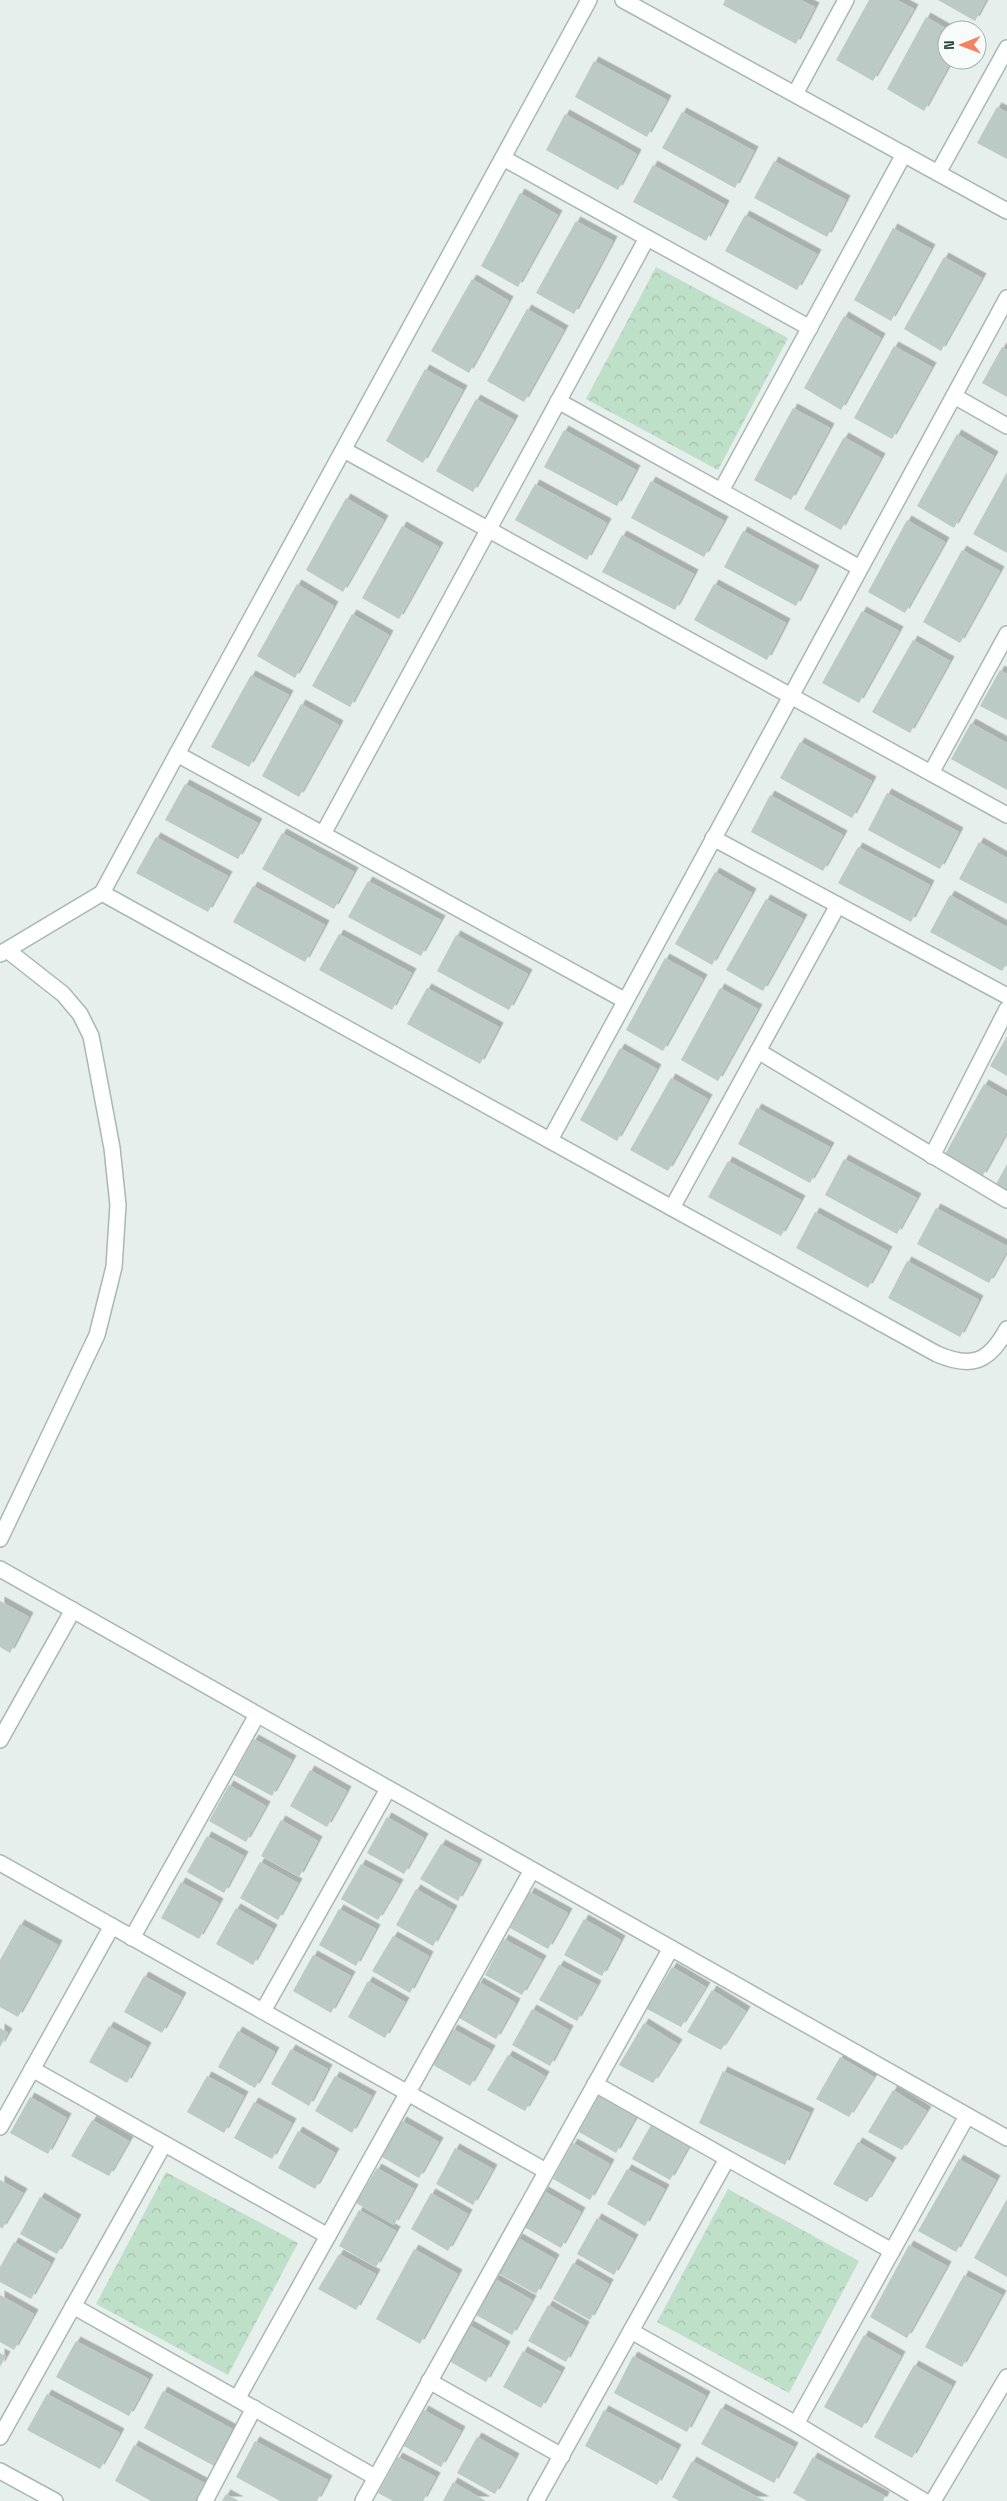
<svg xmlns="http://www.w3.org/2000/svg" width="1007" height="2501" font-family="'Space Grotesk',sans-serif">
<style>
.park{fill:url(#park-crowns)}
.building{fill:#bbcac4;filter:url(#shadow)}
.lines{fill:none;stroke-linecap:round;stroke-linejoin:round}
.minor-casing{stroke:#a8b8b2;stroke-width:18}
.tertiary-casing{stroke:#a8b8b2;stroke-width:18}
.minor{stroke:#fff;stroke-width:15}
.tertiary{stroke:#fff;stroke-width:15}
</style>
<defs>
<pattern id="park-crowns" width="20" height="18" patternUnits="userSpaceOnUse" patternTransform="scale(1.25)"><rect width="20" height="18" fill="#bfe0c8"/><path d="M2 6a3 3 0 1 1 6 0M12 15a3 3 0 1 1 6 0" fill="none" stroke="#a4c1ad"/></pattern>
<filter id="shadow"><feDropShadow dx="4.5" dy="-4.5" stdDeviation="0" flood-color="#0004"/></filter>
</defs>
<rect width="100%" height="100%" fill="#e6efeb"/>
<g class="park">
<polygon points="656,267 788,338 718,470 586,399"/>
<polygon points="166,2172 298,2243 228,2375 96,2304"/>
<polygon points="728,2189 859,2261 789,2393 657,2322"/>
</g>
<g class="building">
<polygon points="725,0 801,0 815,7 796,44 723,5"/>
<polygon points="869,0 897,0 914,9 873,81 836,60"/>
<polygon points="938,0 986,0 975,21"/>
<polygon points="926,17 947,29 947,60 952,60 924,111 887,89"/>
<polygon points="594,61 667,100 647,137 575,97"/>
<polygon points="997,107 1007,112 1007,159 977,143"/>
<polygon points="682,112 754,151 735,188 662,148"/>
<polygon points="565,114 637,154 618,190 546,150"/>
<polygon points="774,161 846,200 827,237 754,198"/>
<polygon points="653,165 725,205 706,241 633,202"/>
<polygon points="520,193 558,215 518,287 481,266"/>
<polygon points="745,215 817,254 797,290 725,251"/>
<polygon points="576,221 613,241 574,314 536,293"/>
<polygon points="893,228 931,249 891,321 854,300"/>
<polygon points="944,257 982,278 941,351 904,329"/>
<polygon points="472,279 509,301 469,373 431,351"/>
<polygon points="527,309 564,330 524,402 487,381"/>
<polygon points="844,316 881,338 841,410 804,388"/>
<polygon points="894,346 932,367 892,439 854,418"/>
<polygon points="1002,347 1007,350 1007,397 982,383"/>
<polygon points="425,369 463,390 423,463 386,441"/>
<polygon points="476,399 514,420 473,492 436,471"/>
<polygon points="793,408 830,428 791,500 754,480"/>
<polygon points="564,430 636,470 617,506 544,467"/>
<polygon points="957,434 994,456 954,528 917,506"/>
<polygon points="844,437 881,458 841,530 804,509"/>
<polygon points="1007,472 1007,553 973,534"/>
<polygon points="651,481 724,521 704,557 631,518"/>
<polygon points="535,484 607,523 587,560 515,520"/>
<polygon points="346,498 384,520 343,592 306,570"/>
<polygon points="907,520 945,542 905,613 868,592"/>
<polygon points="402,526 439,547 399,619 362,598"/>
<polygon points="743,531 815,570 796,606 724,567"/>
<polygon points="622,535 694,574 675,610 602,572"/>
<polygon points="962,550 1000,571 960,643 923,622"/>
<polygon points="297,584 334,606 295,678 257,656"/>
<polygon points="714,584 786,623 767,660 694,620"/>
<polygon points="862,611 899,631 859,703 822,683"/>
<polygon points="352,614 389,635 350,707 312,686"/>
<polygon points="913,640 950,661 910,733 872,712"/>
<polygon points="1000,670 1007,674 1007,720 980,706"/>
<polygon points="251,675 289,695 249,767 211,747"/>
<polygon points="301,704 339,725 299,797 262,776"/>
<polygon points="971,723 1007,743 1007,790 951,759"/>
<polygon points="800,742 872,781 852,818 780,778"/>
<polygon points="185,784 258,823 238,859 165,820"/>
<polygon points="887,793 959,832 940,869 868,830"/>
<polygon points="770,795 843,835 823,871 751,832"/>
<polygon points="282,833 354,872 334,909 262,869"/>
<polygon points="156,837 228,876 208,912 136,873"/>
<polygon points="979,842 1007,858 1007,904 959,879"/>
<polygon points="858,847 930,885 911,922 838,883"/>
<polygon points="715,872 752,893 712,965 675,944"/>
<polygon points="368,881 441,920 421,956 348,917"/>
<polygon points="253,886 325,925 305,962 233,922"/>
<polygon points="950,895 1007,927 1007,963 1002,971 930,932"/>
<polygon points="766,899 803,919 763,991 726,970"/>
<polygon points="339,934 412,973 392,1010 319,970"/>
<polygon points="456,935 528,974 509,1010 437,971"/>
<polygon points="665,958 703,979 663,1051 626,1030"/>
<polygon points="427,988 499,1027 480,1064 407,1024"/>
<polygon points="720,988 758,1009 718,1081 681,1060"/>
<polygon points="1007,1036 1007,1076 990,1066"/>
<polygon points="620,1048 657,1069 617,1141 580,1120"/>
<polygon points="671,1078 708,1099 668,1171 630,1150"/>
<polygon points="984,1084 1007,1097 1007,1132 982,1177 944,1156"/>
<polygon points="757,1108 830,1147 810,1183 738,1144"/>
<polygon points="844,1159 917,1198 897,1234 825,1195"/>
<polygon points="728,1161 801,1200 781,1236 708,1197"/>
<polygon points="1007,1164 1007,1193 995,1186"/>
<polygon points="936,1208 1007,1246 1007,1251 989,1283 917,1244"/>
<polygon points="815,1212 888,1251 868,1288 796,1248"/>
<polygon points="907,1261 979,1300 960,1337 888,1298"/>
<polygon points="0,1601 29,1617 10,1653 0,1647"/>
<polygon points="254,1739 292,1760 272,1796 234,1775"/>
<polygon points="310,1770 347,1791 327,1827 290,1806"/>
<polygon points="229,1785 266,1806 246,1842 209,1821"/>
<polygon points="387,1817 424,1838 404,1874 367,1853"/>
<polygon points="281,1820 318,1841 299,1877 261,1856"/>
<polygon points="207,1836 244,1856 224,1893 187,1872"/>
<polygon points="441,1844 478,1864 458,1901 420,1879"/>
<polygon points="260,1862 298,1883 278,1920 240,1898"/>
<polygon points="361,1864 399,1884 378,1920 341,1899"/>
<polygon points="181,1882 219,1903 199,1939 161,1918"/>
<polygon points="416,1889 453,1910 433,1946 396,1925"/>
<polygon points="530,1892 568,1913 548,1949 510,1928"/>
<polygon points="236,1908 273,1929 253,1965 216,1944"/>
<polygon points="339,1909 376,1929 356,1966 319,1945"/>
<polygon points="584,1919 621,1940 602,1976 564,1955"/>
<polygon points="20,1924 58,1945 18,2017 0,2007 0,1960"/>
<polygon points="393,1936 429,1956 410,1993 372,1971"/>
<polygon points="504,1939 542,1960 522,1995 485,1975"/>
<polygon points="313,1955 351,1976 331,2013 293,1991"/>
<polygon points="559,1965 597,1985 577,2021 539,2000"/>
<polygon points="672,1967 706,1987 681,2027 647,2009"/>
<polygon points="144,1976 182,1997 162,2033 124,2012"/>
<polygon points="368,1981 405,2002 385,2038 348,2017"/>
<polygon points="479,1982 516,2003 496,2039 459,2018"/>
<polygon points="712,1990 746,2011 721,2050 687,2032"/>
<polygon points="532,2009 569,2030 550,2066 512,2045"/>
<polygon points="644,2023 678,2044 653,2083 619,2065"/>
<polygon points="109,2026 147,2047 127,2083 89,2062"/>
<polygon points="0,2028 8,2033 0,2047"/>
<polygon points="453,2029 491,2050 470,2086 433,2065"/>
<polygon points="238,2031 275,2052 255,2088 218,2067"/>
<polygon points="291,2049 328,2069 309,2106 271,2084"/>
<polygon points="508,2055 545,2076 525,2111 487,2090"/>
<polygon points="840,2057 874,2077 849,2117 816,2099"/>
<polygon points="723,2071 810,2113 785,2165 699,2123"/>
<polygon points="207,2076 244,2096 224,2133 187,2112"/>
<polygon points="335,2076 372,2096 352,2133 315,2111"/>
<polygon points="893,2090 927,2111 902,2150 868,2132"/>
<polygon points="599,2096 636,2117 616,2153 579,2132"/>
<polygon points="30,2097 67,2118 48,2154 10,2133"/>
<polygon points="254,2102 292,2123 272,2159 234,2138"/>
<polygon points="92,2120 129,2141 109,2176 71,2156"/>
<polygon points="402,2121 439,2142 419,2178 382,2157"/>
<polygon points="652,2123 690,2144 670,2180 632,2159"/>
<polygon points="298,2131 335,2153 315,2189 278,2168"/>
<polygon points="858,2142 892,2162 867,2202 833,2184"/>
<polygon points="573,2143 610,2164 590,2200 553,2179"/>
<polygon points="455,2148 493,2169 473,2205 436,2184"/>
<polygon points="959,2159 996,2180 956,2252 918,2231"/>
<polygon points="377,2168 414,2189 394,2225 356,2203"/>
<polygon points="627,2169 665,2189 645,2226 607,2204"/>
<polygon points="0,2180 23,2193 2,2229 0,2227"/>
<polygon points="544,2191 581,2212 561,2248 524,2227"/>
<polygon points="431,2193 468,2214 448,2251 411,2229"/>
<polygon points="40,2197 77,2219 57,2254 20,2234"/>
<polygon points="1007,2199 1007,2277 974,2258"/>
<polygon points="359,2210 396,2231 376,2267 339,2246"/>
<polygon points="597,2218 634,2239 614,2275 577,2254"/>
<polygon points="518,2238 555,2259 536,2294 498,2273"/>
<polygon points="14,2242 51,2263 31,2299 0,2282 0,2267"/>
<polygon points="909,2245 947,2266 907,2338 870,2317"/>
<polygon points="414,2249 458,2274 420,2344 376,2319"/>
<polygon points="339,2254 376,2274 356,2310 318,2289"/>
<polygon points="573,2263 609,2284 590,2320 553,2299"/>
<polygon points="964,2275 1002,2295 962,2367 925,2347"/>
<polygon points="495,2279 532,2300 512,2335 474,2314"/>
<polygon points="0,2295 34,2314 14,2350 0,2342"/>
<polygon points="548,2305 585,2326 566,2362 528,2341"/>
<polygon points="469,2325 506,2346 486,2382 449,2361"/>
<polygon points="864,2335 901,2356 862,2428 824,2407"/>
<polygon points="76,2341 149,2379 129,2416 56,2377"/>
<polygon points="523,2351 561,2372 541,2408 503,2387"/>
<polygon points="0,2353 6,2356 0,2367"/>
<polygon points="633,2356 706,2396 687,2432 614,2393"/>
<polygon points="914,2365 952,2386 912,2458 874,2437"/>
<polygon points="163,2391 236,2431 216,2467 144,2428"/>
<polygon points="47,2394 120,2433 100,2469 27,2430"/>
<polygon points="721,2408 794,2447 774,2483 701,2444"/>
<polygon points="424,2410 461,2431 441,2467 404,2446"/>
<polygon points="604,2410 677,2449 657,2485 585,2446"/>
<polygon points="477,2437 515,2458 495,2494 457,2473"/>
<polygon points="255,2441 328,2480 317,2501 280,2501 236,2477"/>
<polygon points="134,2445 206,2484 197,2501 151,2501 115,2481"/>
<polygon points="398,2457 436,2477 423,2501 393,2501 378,2493"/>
<polygon points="813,2457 885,2496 883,2501 807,2501 793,2493"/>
<polygon points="692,2461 728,2481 765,2501 679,2501 672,2497"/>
<polygon points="453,2482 486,2501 443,2501"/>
<polygon points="226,2494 239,2501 222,2501"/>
</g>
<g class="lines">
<defs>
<g id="minor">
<polyline points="795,94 846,0"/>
<polyline points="503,158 810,328"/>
<polyline points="938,173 1007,48"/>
<polyline points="954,396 1007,426"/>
<polyline points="558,401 860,568"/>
<polyline points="344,450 1007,815"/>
<polyline points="721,491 904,154"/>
<polyline points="177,754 589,0"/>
<polyline points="931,773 1007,634"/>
<polyline points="323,834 647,238"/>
<polyline points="713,838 1007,996"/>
<path d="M838,905L672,1208L937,1354C972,1369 989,1362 1007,1329"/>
<polyline points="0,954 102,893"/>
<polyline points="624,1000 177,754 102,893 672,1208"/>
<polyline points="758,1051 1007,1200"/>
<polyline points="550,1140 1007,298"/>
<polyline points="932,1156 1007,1009"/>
<polyline points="0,1539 97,1335 114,1267 118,1205 112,1148 91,1036 80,1014 63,994 7,950"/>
<polyline points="0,1569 1007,2138"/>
<polyline points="0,1740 73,1610"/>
<polyline points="0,1863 546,2171"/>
<polyline points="132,1938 257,1715"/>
<polyline points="263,2011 388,1789"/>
<polyline points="32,2069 328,2236"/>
<polyline points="595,2084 892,2251"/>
<polyline points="0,2127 112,1926"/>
<polyline points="73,2306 375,2477"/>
<polyline points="631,2331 796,2424 924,2501"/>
<polyline points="429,2381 562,2456"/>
<polyline points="237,2399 532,1870"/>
<polyline points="796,2424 967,2116"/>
<polyline points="0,2437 164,2144"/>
<polyline points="205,2501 254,2408"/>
<polyline points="363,2501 671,1948"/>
<polyline points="536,2501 727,2159"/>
</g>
<g id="tertiary">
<polyline points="623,0 1007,211"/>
<polyline points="0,2471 55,2501"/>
<polyline points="933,2501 1007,2377"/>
</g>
</defs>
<use href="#minor" class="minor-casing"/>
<use href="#tertiary" class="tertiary-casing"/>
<use href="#minor" class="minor"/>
<use href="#tertiary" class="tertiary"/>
</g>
<g transform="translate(962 45) rotate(269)"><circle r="24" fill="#f7fbf9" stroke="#a3b1ad"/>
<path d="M0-4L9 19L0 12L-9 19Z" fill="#f4845f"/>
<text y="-8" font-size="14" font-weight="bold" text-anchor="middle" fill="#24423a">N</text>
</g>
</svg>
